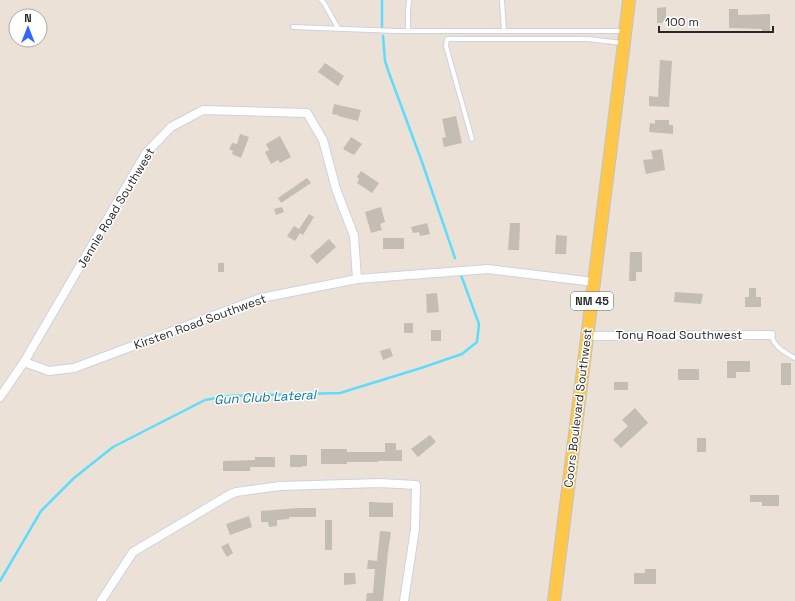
<svg xmlns="http://www.w3.org/2000/svg" width="795" height="601" font-family="'Space Grotesk',sans-serif">
<style>
.lines{fill:none;stroke-linecap:round;stroke-linejoin:round}
.stream{stroke:#5dddfb;stroke-width:2.5}
.building{fill:#c3bdb4}
.service-casing{stroke:#ccd2e3;stroke-width:6}
.minor-casing{stroke:#ccd2e3;stroke-width:10}
.primary-casing{stroke:#c3c3c3;stroke-width:14}
.service{stroke:#fff;stroke-width:4}
.minor{stroke:#fff;stroke-width:8}
.primary{stroke:#ffc749;stroke-width:12}
.labels{text-anchor:middle;dominant-baseline:central;stroke-width:3;stroke-linejoin:round;paint-order:stroke}
.shield{fill:#fff;stroke:#686868;stroke-width:1}
.shield-label{font-size:11px;font-weight:bold;fill:#282828}
.street-label{font-size:12px;fill:#282828;stroke:#fff}
.water-label{font-size:13px;font-style:italic;fill:#0078a3;stroke:#fff}
</style>
<rect width="100%" height="100%" fill="#ece1d7"/>
<g class="lines">
<g class="stream">
<polyline points="382,0 382,29"/>
<polyline points="383,36 385,61 389,73 422,162 455,258"/>
<polyline points="0,581 41,511 74,478 113,447 205,400 228,396 340,393 421,368 462,354 477,342 479,324 461,275"/>
</g>
</g>
<g class="building">
<polygon points="666,7 666,23 657,23 657,8"/>
<polygon points="729,9 738,9 738,15 770,14 770,31 762,31 762,29 729,28"/>
<polygon points="660,60 672,61 669,107 649,106 649,96 658,97"/>
<polygon points="325,63 344,76 338,86 318,72"/>
<polygon points="334,104 361,110 358,121 338,116 338,115 332,114"/>
<polygon points="456,116 462,143 444,147 442,138 446,137 442,119"/>
<polygon points="655,120 669,120 669,125 673,125 673,134 649,132 650,123 655,124"/>
<polygon points="240,134 249,137 241,158 232,154 233,151 229,149 232,143 237,144"/>
<polygon points="280,136 291,157 280,163 278,160 271,164 265,152 269,150 266,144"/>
<polygon points="351,137 362,144 354,155 343,149"/>
<polygon points="662,149 665,170 646,174 643,160 653,159 651,151"/>
<polygon points="361,171 379,183 372,193 357,183 359,179 357,177"/>
<polygon points="307,178 311,183 281,203 278,198"/>
<polygon points="282,207 284,212 276,215 274,209"/>
<polygon points="381,207 385,222 380,224 382,230 371,233 365,212"/>
<polygon points="309,214 314,217 303,235 300,233 295,241 287,236 294,226 299,229"/>
<polygon points="427,223 430,234 420,236 419,232 413,233 411,227"/>
<polygon points="510,223 520,223 519,250 508,250"/>
<polygon points="556,235 567,236 566,254 555,254"/>
<rect x="383" y="238" width="21" height="11"/>
<polygon points="329,239 336,247 317,264 310,256"/>
<polygon points="630,252 642,252 642,272 636,272 636,281 629,281"/>
<rect x="218" y="263" width="6" height="9"/>
<polygon points="749,288 756,288 756,297 761,297 761,307 745,307 745,297 749,297"/>
<polygon points="675,292 703,294 701,304 674,302"/>
<polygon points="437,293 439,312 427,313 426,294"/>
<rect x="404" y="323" width="9" height="10"/>
<rect x="431" y="330" width="10" height="11"/>
<polygon points="390,348 393,356 383,360 380,351"/>
<polygon points="727,361 750,361 750,372 736,372 736,378 727,378"/>
<rect x="781" y="363" width="10" height="22"/>
<rect x="678" y="369" width="21" height="11"/>
<rect x="614" y="382" width="14" height="8"/>
<polygon points="635,408 648,423 621,448 613,440 628,426 622,420"/>
<polygon points="430,435 436,442 418,457 411,449"/>
<rect x="697" y="438" width="9" height="14"/>
<polygon points="385,443 396,443 396,450 402,450 402,461 378,461 378,462 347,462 347,464 321,464 321,449 347,449 347,452 385,452"/>
<polygon points="290,455 307,455 307,466 302,466 302,467 290,467"/>
<polygon points="255,457 275,457 275,467 250,467 250,471 223,471 223,461 255,460"/>
<polygon points="750,495 779,495 779,506 762,506 762,502 750,502"/>
<polygon points="369,502 393,503 393,517 369,517"/>
<polygon points="298,508 316,508 316,517 289,517 289,519 277,520 277,526 269,527 268,522 261,522 261,511"/>
<polygon points="249,516 252,527 230,535 226,524"/>
<rect x="325" y="520" width="7" height="30"/>
<polygon points="380,531 391,532 388,552 383,601 366,601 367,593 373,593 375,569 367,569 368,560 377,561"/>
<polygon points="228,543 233,553 227,557 221,547"/>
<polygon points="645,569 656,569 656,584 634,584 634,573 645,573"/>
<polygon points="344,573 355,573 356,584 344,585"/>
</g>
<g class="lines">
<defs>
<g id="service">
<polyline points="321,0 324,3 338,28"/>
<polyline points="502,0 504,31"/>
<polyline points="293,27 396,31 623,31"/>
<polyline points="408,31 408,12 409,0"/>
<polyline points="472,139 446,46 447,39 588,39 622,43"/>
<path d="M771,335C775,348 784,352 795,358"/>
</g>
<g id="minor">
<polyline points="587,336 771,335"/>
<polyline points="24,362 49,371 74,368 261,298 357,279 488,269 594,282"/>
<polyline points="0,397 24,362 146,153 171,127 203,110 307,113 323,140 336,189 354,236 357,279"/>
<polyline points="101,601 133,552 229,495 236,492 280,486 380,483 416,485 415,529 404,601"/>
</g>
<polyline id="primary" points="554,601 624,43 629,0"/>
</defs>
<use href="#service" class="service-casing"/>
<use href="#minor" class="minor-casing"/>
<use href="#primary" class="primary-casing"/>
<use href="#service" class="service"/>
<use href="#minor" class="minor"/>
<use href="#primary" class="primary"/>
</g>
<g class="labels">
<rect class="shield" x="571" y="292" width="42" height="18" rx="3"/>
<g class="shield-label">
<text x="592" y="301">NM 45</text>
</g>
<g class="street-label">
<text transform="translate(116 208) rotate(-59)">Jennie Road Southwest</text>
<text transform="translate(200 322) rotate(-20)">Kirsten Road Southwest</text>
<text x="679" y="335">Tony Road Southwest</text>
<text transform="translate(578 408) rotate(-83)">Coors Boulevard Southwest</text>
</g>
<g class="water-label">
<text transform="translate(265 397) rotate(-3)">Gun Club Lateral</text>
</g>
</g>
<g transform="translate(28 28)"><circle r="19" fill="#ffffff" stroke="#a9a9a9"/>
<path d="M0-3L7 15L0 10L-7 15Z" fill="#3167ff"/>
<text y="-6" font-size="11" font-weight="bold" text-anchor="middle" fill="#282828">N</text>
</g>
<path d="M659 26v6h114v-6" fill="none" stroke="#282828" stroke-width="2"/>
<text x="665" y="26" font-size="12" fill="#282828" stroke="#ffffff" stroke-width="3" paint-order="stroke">100 m</text>
</svg>
